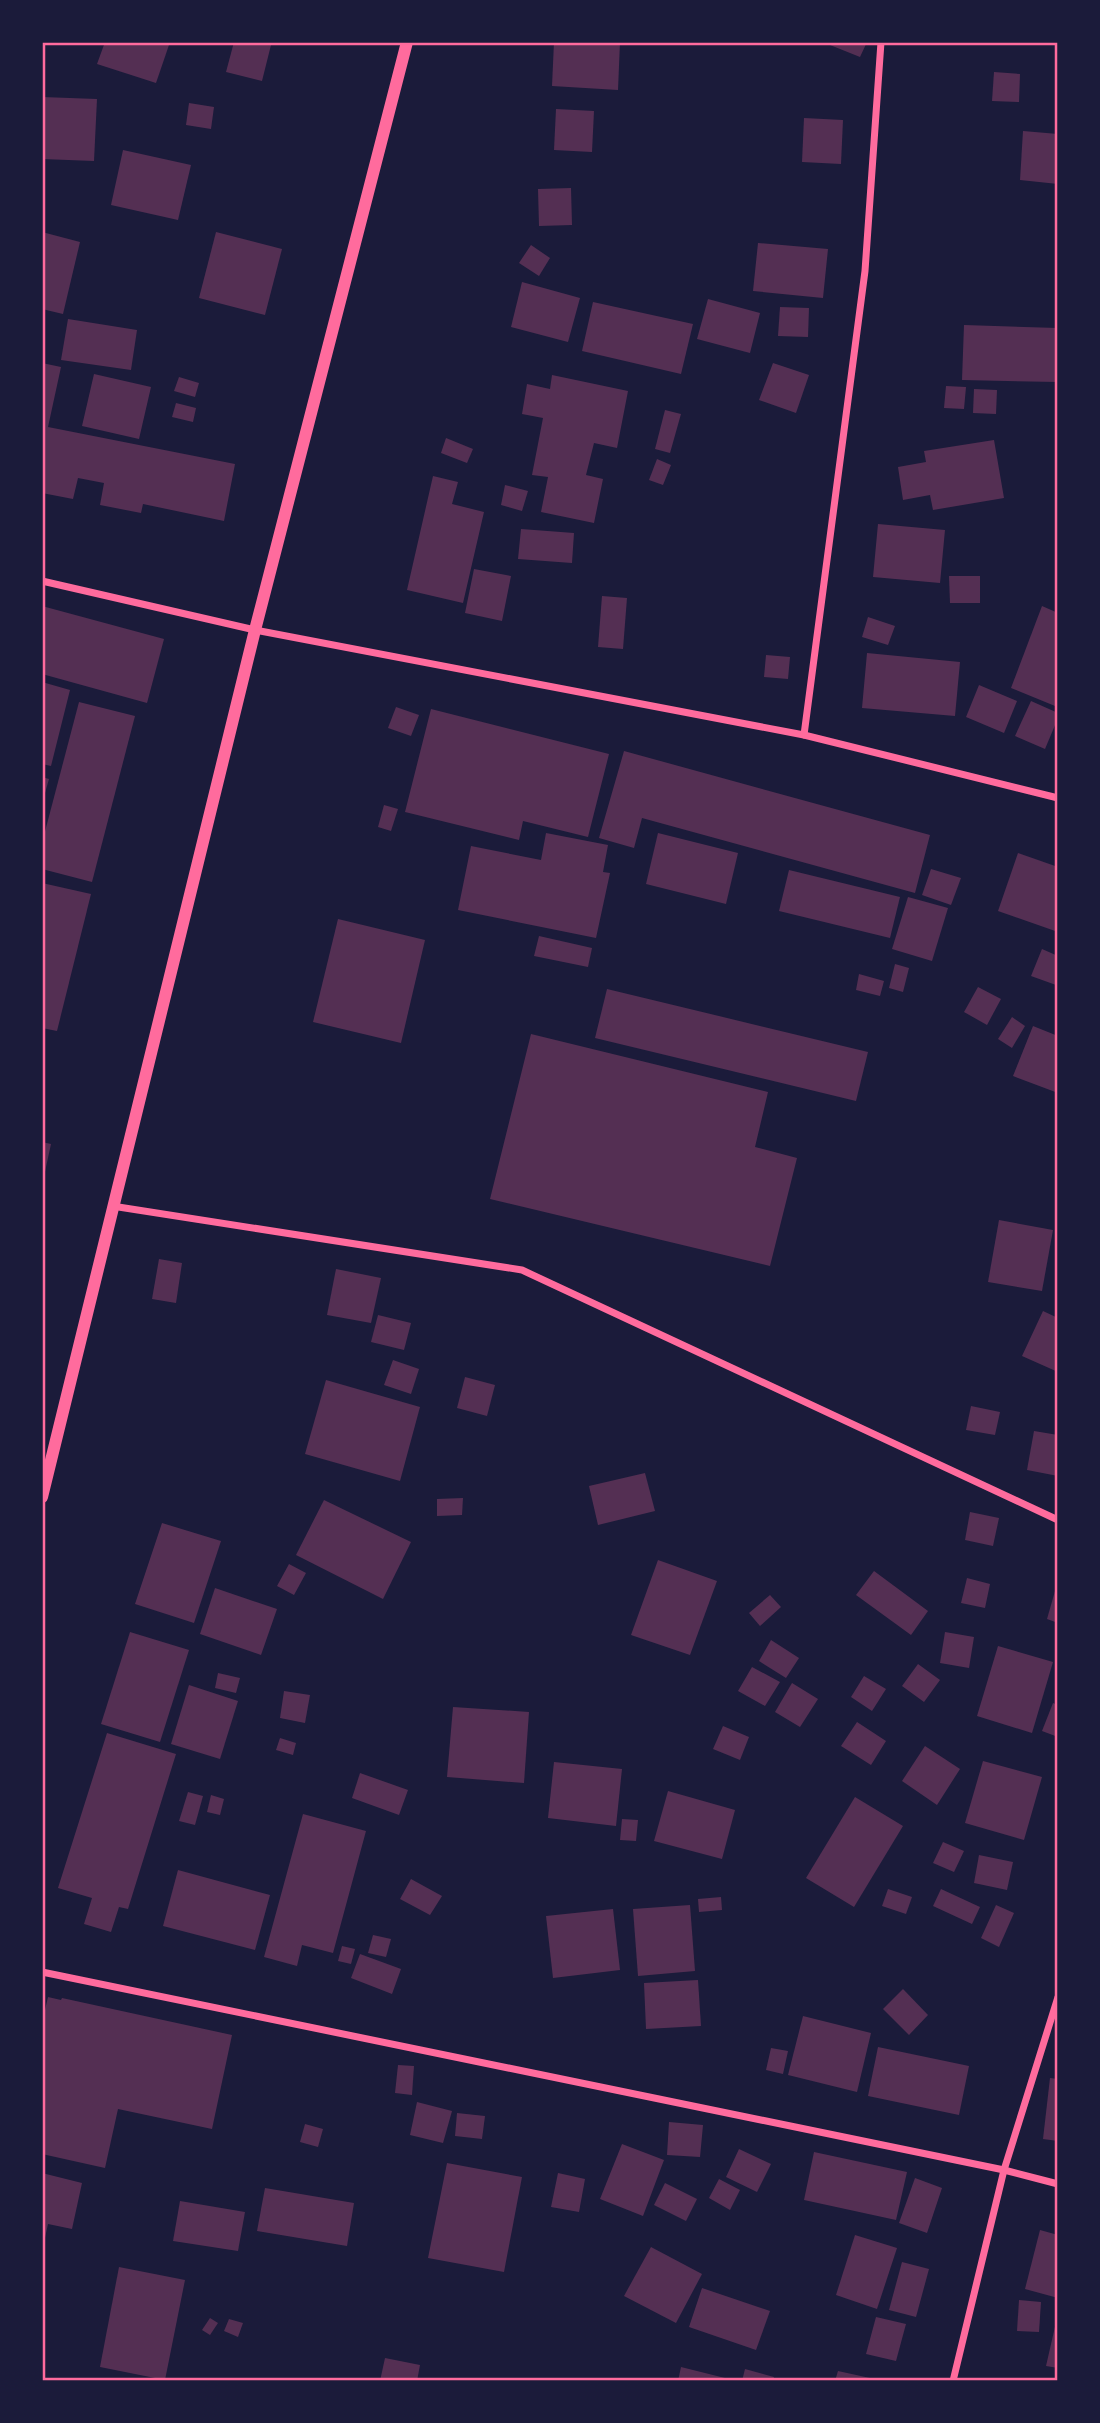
<svg xmlns="http://www.w3.org/2000/svg" width="1100" height="2423" font-family="'Archivo Narrow',sans-serif">
<style>
.building{fill:#542f53}
.lines{fill:none;stroke-linecap:round;stroke-linejoin:round}
.minor{stroke:#ff6b9d;stroke-width:7}
.tertiary{stroke:#ff6b9d;stroke-width:12}
.neatline{fill:none;stroke:#ff6b9d;stroke-width:2.5}
</style>
<rect width="100%" height="100%" fill="#1b1b3a"/>
<g class="building">
<polygon points="105,42 170,42 156,83 97,64"/>
<polygon points="234,42 258,42 271,45 262,81 226,72"/>
<polygon points="554,42 620,42 618,90 552,86"/>
<polygon points="831,42 867,42 860,57 830,45"/>
<polygon points="994,72 1020,74 1019,102 992,101"/>
<polygon points="42,97 97,99 94,161 42,159"/>
<polygon points="189,103 214,107 211,129 186,125"/>
<polygon points="556,109 594,111 592,152 554,150"/>
<polygon points="804,118 843,120 841,164 802,162"/>
<polygon points="1023,131 1058,134 1058,184 1020,180"/>
<polygon points="123,150 191,165 178,220 111,205"/>
<polygon points="571,188 572,225 539,226 538,189"/>
<polygon points="42,232 80,242 63,314 42,309"/>
<polygon points="216,232 282,249 265,315 199,298"/>
<polygon points="758,243 828,249 823,298 753,291"/>
<polygon points="531,245 550,258 539,276 519,263"/>
<polygon points="522,282 580,298 568,342 511,327"/>
<polygon points="708,299 760,313 750,353 697,339"/>
<polygon points="593,302 693,324 681,374 582,351"/>
<polygon points="780,307 809,308 808,337 778,336"/>
<polygon points="68,319 137,330 131,370 61,360"/>
<polygon points="964,325 1058,328 1058,382 962,380"/>
<polygon points="42,363 61,367 48,427 235,464 224,521 143,504 141,513 100,505 104,483 78,478 73,499 42,493"/>
<polygon points="773,363 809,375 796,413 759,400"/>
<polygon points="94,374 151,387 139,439 82,426"/>
<polygon points="552,375 628,391 617,448 594,443 586,475 603,479 594,523 541,512 548,477 532,475 543,418 522,414 527,384 550,389"/>
<polygon points="179,377 199,383 195,397 174,391"/>
<polygon points="946,386 966,387 964,409 944,408"/>
<polygon points="974,389 997,390 996,414 973,413"/>
<polygon points="176,403 196,408 193,422 172,417"/>
<polygon points="665,410 681,414 670,453 655,449"/>
<polygon points="446,438 473,449 467,463 441,453"/>
<polygon points="994,440 1004,498 933,510 930,495 903,500 898,467 926,462 924,451"/>
<polygon points="657,459 671,465 663,485 649,480"/>
<polygon points="433,476 458,482 452,504 484,512 463,603 407,590"/>
<polygon points="505,485 528,491 522,511 501,505"/>
<polygon points="878,524 945,530 940,583 873,577"/>
<polygon points="521,529 574,533 572,563 518,559"/>
<polygon points="474,569 511,576 502,621 465,613"/>
<polygon points="949,576 980,576 980,603 950,603"/>
<polygon points="602,596 627,598 623,649 598,647"/>
<polygon points="42,606 164,639 147,703 42,674"/>
<polygon points="1042,606 1058,613 1058,698 1055,706 1011,688"/>
<polygon points="868,617 895,626 888,645 862,637"/>
<polygon points="867,653 960,662 955,716 862,708"/>
<polygon points="766,655 790,657 788,679 764,677"/>
<polygon points="42,682 70,690 51,766 42,764"/>
<polygon points="979,685 1017,701 1004,733 966,717"/>
<polygon points="1031,701 1058,713 1058,718 1045,749 1015,736"/>
<polygon points="79,702 135,716 92,882 42,869 42,843"/>
<polygon points="396,707 419,715 411,736 388,728"/>
<polygon points="431,709 609,754 588,837 523,821 519,840 405,812"/>
<polygon points="624,751 930,835 915,893 642,818 634,848 599,838"/>
<polygon points="42,777 49,779 43,800 42,800"/>
<polygon points="384,805 398,809 391,831 378,827"/>
<polygon points="546,833 608,845 603,872 610,873 596,938 458,910 471,846 541,860"/>
<polygon points="658,833 738,853 726,904 646,884"/>
<polygon points="1018,853 1058,867 1058,932 998,911"/>
<polygon points="931,869 961,878 951,905 922,895"/>
<polygon points="789,870 900,897 890,938 779,911"/>
<polygon points="42,883 91,894 57,1031 42,1028"/>
<polygon points="908,897 948,908 932,961 892,949"/>
<polygon points="338,919 425,940 401,1043 313,1022"/>
<polygon points="539,936 592,948 588,967 534,956"/>
<polygon points="1042,949 1058,956 1056,985 1031,976"/>
<polygon points="895,964 909,968 903,992 889,988"/>
<polygon points="859,974 884,981 880,996 856,990"/>
<polygon points="978,987 1001,999 987,1025 964,1012"/>
<polygon points="607,989 868,1052 856,1101 595,1038"/>
<polygon points="1012,1017 1025,1026 1012,1048 998,1039"/>
<polygon points="1033,1026 1058,1036 1058,1093 1013,1076"/>
<polygon points="531,1034 768,1092 755,1147 797,1158 770,1266 490,1199"/>
<polygon points="42,1142 51,1144 43,1181 42,1181"/>
<polygon points="999,1220 1053,1230 1042,1291 988,1282"/>
<polygon points="159,1259 182,1263 176,1303 152,1299"/>
<polygon points="336,1269 381,1278 371,1323 327,1315"/>
<polygon points="1043,1311 1058,1318 1058,1372 1022,1356"/>
<polygon points="378,1315 411,1323 404,1350 371,1342"/>
<polygon points="393,1360 419,1369 411,1394 384,1385"/>
<polygon points="465,1377 495,1385 487,1416 457,1408"/>
<polygon points="326,1380 420,1407 400,1481 305,1454"/>
<polygon points="971,1406 1000,1412 995,1435 966,1430"/>
<polygon points="1034,1431 1058,1435 1058,1476 1027,1470"/>
<polygon points="645,1473 655,1511 598,1525 589,1486"/>
<polygon points="463,1498 462,1515 437,1516 437,1499"/>
<polygon points="324,1500 411,1542 383,1599 296,1555"/>
<polygon points="970,1512 999,1518 993,1546 965,1540"/>
<polygon points="162,1523 221,1541 194,1623 135,1604"/>
<polygon points="658,1560 717,1581 690,1655 631,1635"/>
<polygon points="289,1564 306,1573 294,1595 277,1586"/>
<polygon points="874,1571 928,1611 911,1635 856,1595"/>
<polygon points="967,1578 990,1584 985,1608 961,1603"/>
<polygon points="215,1588 277,1609 261,1655 200,1634"/>
<polygon points="1055,1591 1058,1592 1058,1623 1047,1619"/>
<polygon points="770,1595 781,1607 760,1626 749,1613"/>
<polygon points="130,1632 189,1650 160,1742 101,1724"/>
<polygon points="945,1632 974,1637 969,1668 940,1663"/>
<polygon points="771,1640 799,1658 786,1678 759,1661"/>
<polygon points="998,1646 1053,1662 1032,1733 977,1716"/>
<polygon points="918,1664 940,1680 924,1702 902,1686"/>
<polygon points="752,1667 780,1682 765,1706 738,1691"/>
<polygon points="218,1673 240,1678 236,1693 215,1688"/>
<polygon points="864,1676 886,1689 872,1711 851,1697"/>
<polygon points="792,1683 818,1699 800,1727 775,1712"/>
<polygon points="189,1685 238,1701 220,1759 171,1744"/>
<polygon points="284,1691 310,1695 305,1723 280,1718"/>
<polygon points="1053,1703 1058,1705 1058,1737 1042,1731"/>
<polygon points="453,1707 529,1712 524,1783 447,1777"/>
<polygon points="857,1722 886,1741 871,1765 841,1746"/>
<polygon points="723,1726 749,1737 740,1760 713,1749"/>
<polygon points="107,1733 176,1754 128,1909 119,1907 111,1932 84,1924 92,1898 58,1888"/>
<polygon points="280,1738 296,1743 293,1755 276,1750"/>
<polygon points="925,1746 960,1769 937,1805 902,1781"/>
<polygon points="983,1761 1042,1777 1024,1840 965,1823"/>
<polygon points="554,1762 622,1769 616,1826 548,1818"/>
<polygon points="360,1773 408,1790 399,1815 352,1798"/>
<polygon points="668,1791 735,1810 722,1859 654,1841"/>
<polygon points="188,1792 203,1796 195,1825 179,1821"/>
<polygon points="211,1795 224,1799 220,1815 207,1812"/>
<polygon points="855,1797 903,1826 854,1907 806,1878"/>
<polygon points="303,1814 366,1831 333,1953 302,1945 297,1966 264,1957"/>
<polygon points="622,1819 638,1820 636,1841 620,1840"/>
<polygon points="943,1842 964,1851 954,1872 933,1863"/>
<polygon points="979,1855 1013,1862 1007,1890 974,1883"/>
<polygon points="178,1870 270,1895 255,1950 163,1926"/>
<polygon points="411,1879 442,1896 430,1915 400,1899"/>
<polygon points="888,1889 912,1897 906,1914 882,1906"/>
<polygon points="941,1889 980,1907 972,1924 933,1906"/>
<polygon points="721,1897 722,1910 699,1912 698,1899"/>
<polygon points="690,1905 695,1971 638,1976 633,1909"/>
<polygon points="996,1905 1014,1913 999,1947 981,1938"/>
<polygon points="613,1909 620,1970 553,1978 546,1916"/>
<polygon points="373,1935 391,1939 386,1957 368,1953"/>
<polygon points="342,1946 355,1949 351,1964 338,1961"/>
<polygon points="360,1954 401,1969 392,1994 351,1978"/>
<polygon points="698,1980 701,2026 646,2029 644,1983"/>
<polygon points="903,1989 928,2015 909,2035 883,2009"/>
<polygon points="48,1997 61,2000 62,1998 232,2035 212,2129 118,2109 105,2168 42,2154 42,2023"/>
<polygon points="803,2016 871,2033 857,2092 788,2075"/>
<polygon points="878,2047 969,2066 959,2115 868,2096"/>
<polygon points="771,2048 788,2051 783,2074 766,2070"/>
<polygon points="398,2065 414,2066 412,2095 395,2093"/>
<polygon points="1050,2078 1058,2079 1058,2141 1043,2139"/>
<polygon points="417,2102 452,2111 443,2143 410,2135"/>
<polygon points="457,2113 485,2116 482,2139 455,2136"/>
<polygon points="669,2122 703,2125 700,2157 667,2155"/>
<polygon points="305,2124 323,2129 318,2147 300,2142"/>
<polygon points="622,2144 664,2160 643,2216 600,2199"/>
<polygon points="739,2149 771,2164 757,2192 726,2177"/>
<polygon points="814,2152 907,2172 896,2220 804,2200"/>
<polygon points="447,2163 522,2177 504,2272 428,2258"/>
<polygon points="42,2173 82,2183 72,2229 48,2224 43,2247"/>
<polygon points="558,2173 585,2179 579,2212 551,2207"/>
<polygon points="915,2178 942,2188 927,2233 899,2223"/>
<polygon points="719,2179 740,2190 730,2210 709,2198"/>
<polygon points="665,2183 697,2199 686,2221 654,2205"/>
<polygon points="265,2188 354,2203 347,2246 257,2231"/>
<polygon points="180,2201 245,2212 238,2251 173,2241"/>
<polygon points="1040,2230 1058,2235 1058,2298 1025,2289"/>
<polygon points="855,2235 897,2248 877,2309 836,2295"/>
<polygon points="651,2247 702,2274 676,2323 624,2296"/>
<polygon points="902,2262 929,2269 916,2317 889,2310"/>
<polygon points="119,2267 185,2280 165,2380 100,2367"/>
<polygon points="702,2288 770,2311 756,2350 689,2327"/>
<polygon points="1019,2300 1041,2302 1039,2332 1017,2331"/>
<polygon points="876,2317 906,2324 896,2361 866,2354"/>
<polygon points="210,2318 218,2323 210,2335 202,2330"/>
<polygon points="1057,2318 1058,2318 1058,2368 1046,2366"/>
<polygon points="229,2319 243,2323 238,2337 224,2331"/>
<polygon points="385,2358 420,2365 417,2381 380,2381"/>
<polygon points="681,2367 733,2380 733,2381 678,2381"/>
<polygon points="745,2369 774,2377 773,2381 742,2381"/>
<polygon points="838,2371 879,2380 879,2381 835,2381"/>
</g>
<g class="lines">
<g class="minor">
<polyline points="42,581 255,630 804,735 1058,798"/>
<polyline points="804,735 865,271 881,42"/>
<polyline points="112,1206 522,1270 1058,1520"/>
<polyline points="42,1972 1004,2170 1058,2184"/>
<polyline points="953,2381 1004,2170 1058,1997"/>
</g>
<polyline class="tertiary" points="42,1497 255,630 407,42"/>
</g>
<rect width="1100" height="2423" fill="none" stroke="#1b1b3a" stroke-width="88"/>
<rect x="44" y="44" width="1012" height="2335" class="neatline"/>
</svg>
